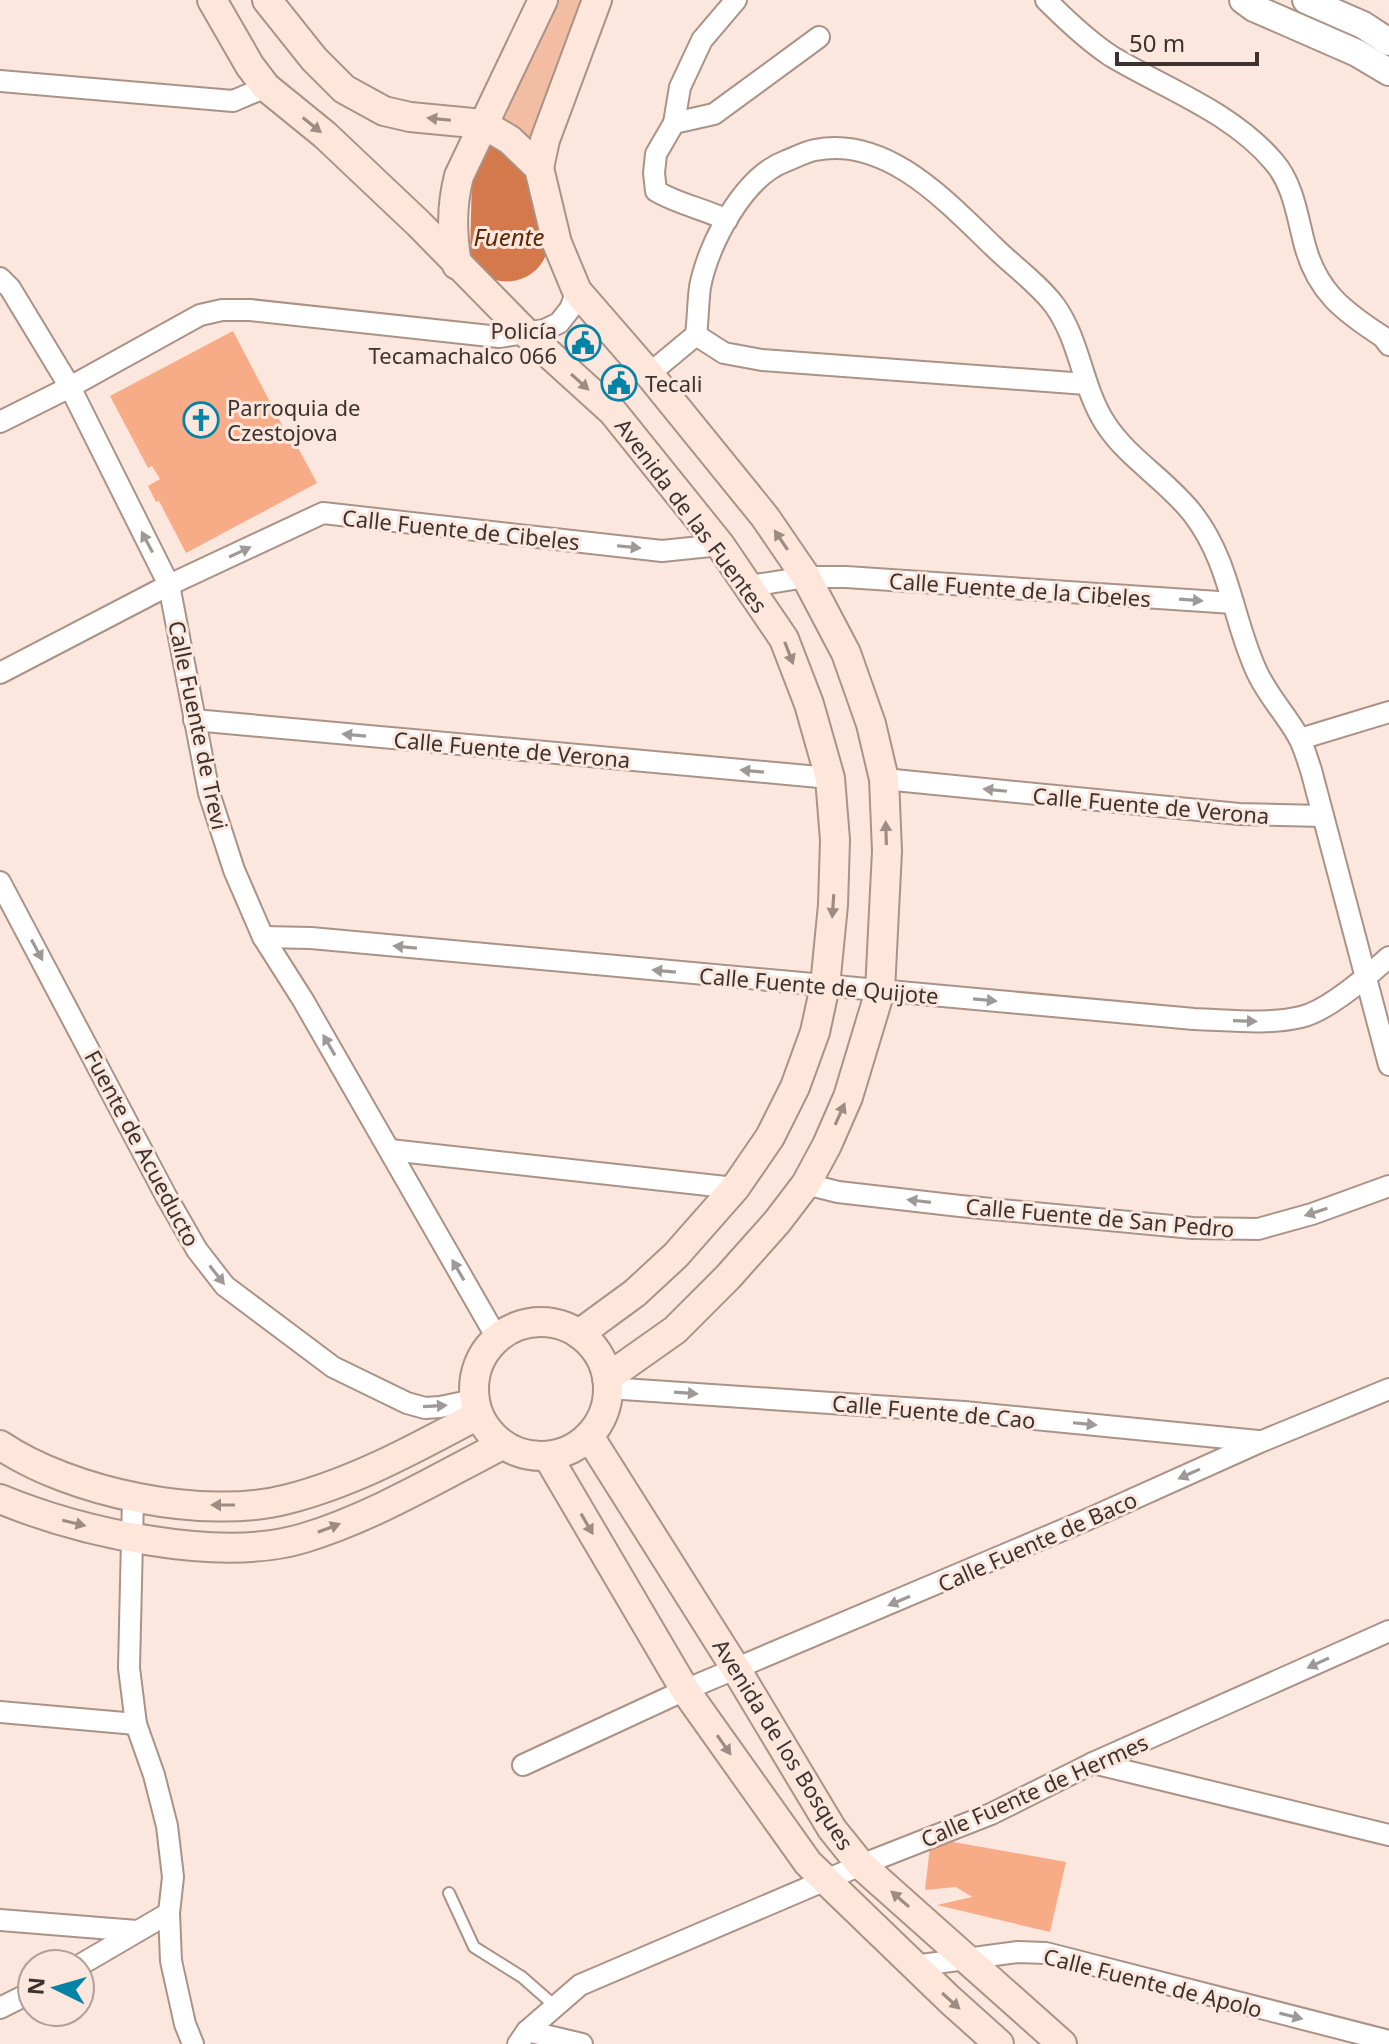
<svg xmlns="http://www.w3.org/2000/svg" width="1389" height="2044" font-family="'Noto Sans',sans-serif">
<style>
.green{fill:#f3bda3}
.water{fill:#d3794c}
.building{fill:#f7ab87}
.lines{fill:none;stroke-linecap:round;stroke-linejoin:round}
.service-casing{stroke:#aa9287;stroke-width:14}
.minor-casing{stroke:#aa9287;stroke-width:24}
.tertiary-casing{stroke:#aa9287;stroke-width:30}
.secondary-casing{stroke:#aa9287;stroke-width:32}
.service{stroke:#fff;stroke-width:10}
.minor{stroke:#fff;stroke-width:20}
.tertiary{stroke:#fff;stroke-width:26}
.secondary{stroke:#ffe6db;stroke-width:28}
.oneway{fill:#9e8c84}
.oneway2{fill:#9e9996}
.labels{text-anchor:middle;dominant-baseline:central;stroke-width:6;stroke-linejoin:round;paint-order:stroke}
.poi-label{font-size:22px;fill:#3d332e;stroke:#fce7de;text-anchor:start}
.street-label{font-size:22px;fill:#3d332e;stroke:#fce7de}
.water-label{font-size:24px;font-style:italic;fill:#612704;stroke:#fce7de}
</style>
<rect width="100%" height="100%" fill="#fce7de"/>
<polygon class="green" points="547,0 590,0 540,162 493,123"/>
<path class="water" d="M491,130L539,171C542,188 550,231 548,246C543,286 485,296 470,256L472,178Z"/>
<g class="building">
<polygon points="233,331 293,446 296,444 317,483 186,553 159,501 156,502 148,486 160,479 152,466 148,468 110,396"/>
<polygon points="629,373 631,390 610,393 608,376"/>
<polygon points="931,1838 1066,1862 1050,1932 937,1905 972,1897 956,1887 925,1890"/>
</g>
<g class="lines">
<defs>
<polyline id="service" points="449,1893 474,1947 522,1977 555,2006"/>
<g id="minor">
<path d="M1046,0C1066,20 1088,41 1111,56C1166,89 1232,112 1274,162C1293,184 1297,215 1304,242C1316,291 1343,311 1383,337L1389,345"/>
<polyline points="0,81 233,101 266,87"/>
<polyline points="674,123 714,114 819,37"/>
<path d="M727,220C704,209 678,204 656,191L654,173L656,154L674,123L680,87L702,40L736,0"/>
<polyline points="0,278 10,288 70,387 169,585 209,793 234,870 263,937 303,1000 497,1338"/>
<polyline points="696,335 724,353 762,360 1086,384"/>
<path d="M649,374L696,335C698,319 698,302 700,287C708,244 744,176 786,161C796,157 805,152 815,150C887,135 948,203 994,247C1013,266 1039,284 1055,306C1080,341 1082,387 1105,423C1128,459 1167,480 1193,514C1230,562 1232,617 1256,670C1267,695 1285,713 1298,736C1304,746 1307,759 1311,770L1389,1065"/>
<polyline points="0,422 70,387 200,315 222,310 250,310 499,337 544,330 559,323 570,309 577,291"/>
<polyline points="750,586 806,577 846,577 1233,603"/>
<polyline points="0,673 169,585 323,513 662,551 720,545"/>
<polyline points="194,720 830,778"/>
<polyline points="1300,739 1389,712"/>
<polyline points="884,779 1239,814 1323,816"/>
<polyline points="0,882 166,1196 197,1250 225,1286 333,1367 407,1403 425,1408 440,1407 474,1400"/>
<path d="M263,937L311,938L1194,1019C1229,1020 1267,1025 1301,1017C1328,1011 1369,975 1389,957"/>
<polyline points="390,1150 735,1188"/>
<polyline points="806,1184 838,1192 960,1206 1193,1228 1258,1229 1312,1214 1389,1186"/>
<polyline points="608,1388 964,1412 1258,1441"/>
<polyline points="133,1498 129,1668 136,1724 154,1775 167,1826 173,1877 169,1913 171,1961 185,2024 193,2044"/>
<polyline points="0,1712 136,1724"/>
<polyline points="1093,1763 1389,1835"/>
<polyline points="523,1765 685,1690 1084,1521 1260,1442 1389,1389"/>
<polyline points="0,1920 137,1931"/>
<polyline points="80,1965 169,1913"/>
<polyline points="914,1966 1018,1952 1046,1953 1389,2041"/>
<polyline points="0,2008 32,1992"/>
<polyline points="527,2031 582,2044"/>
<polyline points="518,2044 527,2031 580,1985 861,1865 991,1814 1093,1763 1389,1631"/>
</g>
<g id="tertiary">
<polyline points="1243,0 1254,8 1357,53 1389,72"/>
<polyline points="1306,0 1363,25 1389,42"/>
</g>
<g id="secondary">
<polyline points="212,0 250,66 266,87 325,135 419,224 527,334 613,412 720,545 784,639 809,704 830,778 835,840 833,905 825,986 815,1032 795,1087 770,1137 735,1188 676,1255 635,1293 579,1334"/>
<polyline points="267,0 314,59 344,89 384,111 410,117 483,124 510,140 539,168 557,243 577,291 649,374 765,517 806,577 846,653 871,724 884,779 887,851 880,991 848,1097 827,1145 806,1184 777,1222 728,1277 675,1330 607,1378"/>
<polyline points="539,168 545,140 597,0"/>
<path d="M457,265C452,233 451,207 459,176L543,0"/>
<circle cx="541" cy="1389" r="67"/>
<polyline points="589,1436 736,1669 832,1829 861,1865 1062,2044"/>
<path d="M0,1445C71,1493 205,1521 288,1499C355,1482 418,1447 478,1415"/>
<polyline points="548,1457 685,1690 808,1863 949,1999 999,2044"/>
<path d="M0,1499C80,1532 219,1564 304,1538C373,1517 438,1478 502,1445"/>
</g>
</defs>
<use href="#service" class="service-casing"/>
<use href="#minor" class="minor-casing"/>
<use href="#tertiary" class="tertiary-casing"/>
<use href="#secondary" class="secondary-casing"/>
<use href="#service" class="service"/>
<use href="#minor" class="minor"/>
<use href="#tertiary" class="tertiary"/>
<use href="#secondary" class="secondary"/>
</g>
<defs><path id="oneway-solid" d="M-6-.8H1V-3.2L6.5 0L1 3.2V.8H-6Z" transform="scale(2)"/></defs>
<g class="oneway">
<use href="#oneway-solid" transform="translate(439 119) rotate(-174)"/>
<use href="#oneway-solid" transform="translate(312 125) rotate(39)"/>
<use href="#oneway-solid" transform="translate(580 382) rotate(42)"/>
<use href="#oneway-solid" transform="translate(781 540) rotate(-124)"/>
<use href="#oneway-solid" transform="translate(789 653) rotate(69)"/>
<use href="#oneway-solid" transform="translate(886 833) rotate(-92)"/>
<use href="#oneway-solid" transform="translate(833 906) rotate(94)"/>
<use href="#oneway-solid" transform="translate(840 1114) rotate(-66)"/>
<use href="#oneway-solid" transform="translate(223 1505) rotate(180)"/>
<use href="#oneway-solid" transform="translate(74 1523) rotate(13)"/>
<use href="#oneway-solid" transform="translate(587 1524) rotate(60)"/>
<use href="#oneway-solid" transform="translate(329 1528) rotate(-21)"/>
<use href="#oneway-solid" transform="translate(724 1745) rotate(55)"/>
<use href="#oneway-solid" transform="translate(900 1899) rotate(-139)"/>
<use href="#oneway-solid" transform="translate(951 2001) rotate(42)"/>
</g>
<g class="oneway2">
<use href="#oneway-solid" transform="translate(147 542) rotate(-118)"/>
<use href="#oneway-solid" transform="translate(629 547) rotate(6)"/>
<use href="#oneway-solid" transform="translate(240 552) rotate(-25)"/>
<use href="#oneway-solid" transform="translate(1191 600) rotate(4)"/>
<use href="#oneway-solid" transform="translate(354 735) rotate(-175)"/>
<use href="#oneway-solid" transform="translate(752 771) rotate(-175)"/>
<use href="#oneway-solid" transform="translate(995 790) rotate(-174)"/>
<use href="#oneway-solid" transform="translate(405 947) rotate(-175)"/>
<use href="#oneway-solid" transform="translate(37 950) rotate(62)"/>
<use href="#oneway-solid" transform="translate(664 971) rotate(-175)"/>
<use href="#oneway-solid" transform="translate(985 1000) rotate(5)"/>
<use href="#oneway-solid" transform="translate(1245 1021) rotate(2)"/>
<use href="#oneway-solid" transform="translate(329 1045) rotate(-120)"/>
<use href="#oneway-solid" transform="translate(919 1201) rotate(-173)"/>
<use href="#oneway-solid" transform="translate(1316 1212) rotate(162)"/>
<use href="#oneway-solid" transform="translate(458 1270) rotate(-120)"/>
<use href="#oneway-solid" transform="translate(217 1275) rotate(52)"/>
<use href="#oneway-solid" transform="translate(686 1393) rotate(4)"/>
<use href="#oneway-solid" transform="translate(435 1406) rotate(-3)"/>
<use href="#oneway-solid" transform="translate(1085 1424) rotate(6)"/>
<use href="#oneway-solid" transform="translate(1189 1474) rotate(156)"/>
<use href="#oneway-solid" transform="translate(899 1601) rotate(157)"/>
<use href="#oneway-solid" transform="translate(1318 1663) rotate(155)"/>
<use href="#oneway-solid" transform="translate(1291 2016) rotate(14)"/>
</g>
<defs>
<symbol id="civic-ring" viewBox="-11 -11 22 22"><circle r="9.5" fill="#fce7de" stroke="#0283a7" stroke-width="1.5"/><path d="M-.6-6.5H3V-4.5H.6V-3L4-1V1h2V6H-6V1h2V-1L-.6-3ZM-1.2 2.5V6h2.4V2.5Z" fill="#0283a7"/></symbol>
<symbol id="church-ring" viewBox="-11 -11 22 22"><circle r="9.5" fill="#fce7de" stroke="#0283a7" stroke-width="1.5"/><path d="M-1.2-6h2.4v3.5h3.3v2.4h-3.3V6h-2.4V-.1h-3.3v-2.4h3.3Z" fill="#0283a7"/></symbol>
</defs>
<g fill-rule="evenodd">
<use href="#civic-ring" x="563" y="323" width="40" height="40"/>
<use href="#civic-ring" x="599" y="363" width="40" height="40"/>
<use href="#church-ring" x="181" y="400" width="40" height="40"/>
</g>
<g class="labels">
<g class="poi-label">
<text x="557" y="330" text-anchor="end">Policía<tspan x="557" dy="25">Tecamachalco 066</tspan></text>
<text x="645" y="383">Tecali</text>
<text x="227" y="407">Parroquia de<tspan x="227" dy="25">Czestojova</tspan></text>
</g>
<g class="street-label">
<text transform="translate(692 515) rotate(53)">Avenida de las Fuentes</text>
<text transform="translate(461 529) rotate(6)">Calle Fuente de Cibeles</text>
<text transform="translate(1020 589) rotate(4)">Calle Fuente de la Cibeles</text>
<text transform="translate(199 725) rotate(78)">Calle Fuente de Trevi</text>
<text transform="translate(512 749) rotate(5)">Calle Fuente de Verona</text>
<text transform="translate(1151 805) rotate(5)">Calle Fuente de Verona</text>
<text transform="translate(819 985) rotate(5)">Calle Fuente de Quijote</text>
<text transform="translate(143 1148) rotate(62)">Fuente de Acueducto</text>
<text transform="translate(1100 1217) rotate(5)">Calle Fuente de San Pedro</text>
<text transform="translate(934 1411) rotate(5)">Calle Fuente de Cao</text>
<text transform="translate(1037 1541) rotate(-24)">Calle Fuente de Baco</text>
<text transform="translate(784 1744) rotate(58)">Avenida de los Bosques</text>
<text transform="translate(1034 1790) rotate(-24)">Calle Fuente de Hermes</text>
<text transform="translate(1153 1982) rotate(14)">Calle Fuente de Apolo</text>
</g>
<g class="water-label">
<text x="509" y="236">Fuente</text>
</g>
</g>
<g transform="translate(56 1988) rotate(275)"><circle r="38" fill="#fce7de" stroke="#b09f98" stroke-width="2"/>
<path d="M0-6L14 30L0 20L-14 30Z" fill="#0283a7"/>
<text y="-12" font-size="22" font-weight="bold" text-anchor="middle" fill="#3d332e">N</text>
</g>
<path d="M1117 52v12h140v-12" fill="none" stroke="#3d332e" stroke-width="4"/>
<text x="1129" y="52" font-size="24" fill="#3d332e" stroke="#fce7de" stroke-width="6" paint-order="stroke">50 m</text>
</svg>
